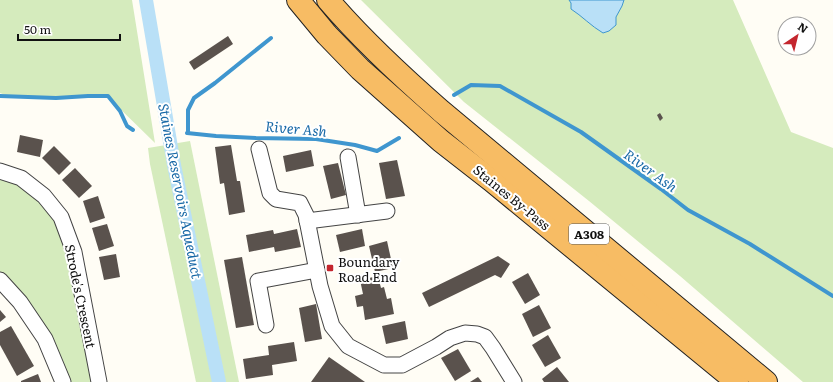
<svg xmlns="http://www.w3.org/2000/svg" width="833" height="382" font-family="Literata,serif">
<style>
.green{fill:#d5ebbd}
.water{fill:#b9e0f7;stroke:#3f96cf}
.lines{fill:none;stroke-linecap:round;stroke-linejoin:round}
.stream{stroke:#3f96cf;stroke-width:4}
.canal{stroke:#b9e0f7;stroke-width:14}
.building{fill:#5a524d}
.minor-casing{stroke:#444;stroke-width:17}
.trunk-casing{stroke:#222;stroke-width:24}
.minor{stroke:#fff;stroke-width:15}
.trunk{stroke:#f7bc64;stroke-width:22}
.poi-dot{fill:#c4262e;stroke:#fff;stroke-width:1.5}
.labels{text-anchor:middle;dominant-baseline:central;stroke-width:4;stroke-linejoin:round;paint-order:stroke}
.shield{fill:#fff;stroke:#585858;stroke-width:1}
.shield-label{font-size:12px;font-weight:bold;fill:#111}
.street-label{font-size:13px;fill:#111;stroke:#fff}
.poi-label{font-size:13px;fill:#111;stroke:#fff;text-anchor:start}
.water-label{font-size:14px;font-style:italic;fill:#1768a6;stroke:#fff}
</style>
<rect width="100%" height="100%" fill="#fffdf5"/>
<g class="green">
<polygon points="0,0 132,0 155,143 109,98 11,97 0,93"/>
<polygon points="361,0 733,0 791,132 833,148 833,382 803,382 680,276 589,201 464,102"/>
<polygon points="190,141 239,382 196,382 150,164 148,148"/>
<polygon points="0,177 20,186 61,217 99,382 63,382 0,280"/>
</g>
<path class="water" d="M569,0H624L622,6L616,17V25L609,31L603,33C591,26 582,16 571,9V3Z"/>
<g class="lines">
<g class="stream">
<polyline points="454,95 471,85 500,86 581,132 661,189 688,210 750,244 833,296"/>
<polyline points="0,96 56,98 88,96 108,96 120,111 127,126 133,130"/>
<polyline points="187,133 216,136 256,138 316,139 355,145 377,151 399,138"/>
<polyline points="188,133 188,110 194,98 215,83 271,38"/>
</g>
<polyline class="canal" points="146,0 174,165 219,382"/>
</g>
<g class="building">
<polygon points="228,36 233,44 194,70 189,62"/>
<polygon points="660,113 663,118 660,121 657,115"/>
<polygon points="20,135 43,140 40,157 17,152"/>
<polygon points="231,145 237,181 240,181 245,212 229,215 224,183 220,184 215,147"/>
<polygon points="54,146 71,163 59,175 42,158"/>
<polygon points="311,150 314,166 286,172 283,156"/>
<polygon points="397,160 405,196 386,199 379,163"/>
<polygon points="338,163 346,195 331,199 323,166"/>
<polygon points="75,168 92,186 79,198 62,180"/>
<polygon points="98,196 105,218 90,223 83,201"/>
<polygon points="107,224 114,246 99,251 92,228"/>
<polygon points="297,229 301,247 275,252 274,247 249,252 246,235 273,230 274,234"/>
<polygon points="362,229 365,246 340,252 336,235"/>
<polygon points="387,241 393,268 375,272 369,246"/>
<polygon points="116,254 120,277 104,280 99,257"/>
<polygon points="498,256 510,264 501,278 495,275 429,307 422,293"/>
<polygon points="242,257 254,325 236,328 224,260"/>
<polygon points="528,273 540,295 525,304 512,282"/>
<polygon points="378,276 381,288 384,287 387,299 391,298 394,314 365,320 363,306 357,307 355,296 363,294 360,280"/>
<polygon points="316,304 322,339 305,342 299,308"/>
<polygon points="539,305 551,328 533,337 522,314"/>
<polygon points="0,310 6,317 0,322"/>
<polygon points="405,321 408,339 386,344 382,326"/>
<polygon points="11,326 34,366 17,376 0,345 0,332"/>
<polygon points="548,335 561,358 545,367 532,345"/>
<polygon points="294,342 297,361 272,365 273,375 246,379 243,359 269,355 268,346"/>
<polygon points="458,349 471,371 455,381 441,358"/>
<polygon points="329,357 365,382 311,382"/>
<polygon points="557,367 569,382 544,382 542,379"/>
<polygon points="38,374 41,382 21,382 21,381"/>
<polygon points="478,377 482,382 470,382"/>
</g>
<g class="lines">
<defs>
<g id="minor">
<polyline points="259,149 270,193 276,199 300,203 306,215 320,286 332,326 348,346 384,365 402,365 436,347 450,338 465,333 477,334 485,337 493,348 514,382"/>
<polyline points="348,157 358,215"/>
<polyline points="0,171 21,178 44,196 61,217 74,252 99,382"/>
<polyline points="307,221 387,211"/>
<polyline points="0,280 20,302 45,339 63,382"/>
<polyline points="266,325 258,281 317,270"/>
</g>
<g id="trunk">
<polyline points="298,0 327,35 360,69 441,141 491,180 737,382"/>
<path d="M328,0C362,40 401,76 441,111L766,382"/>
</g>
</defs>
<use href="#minor" class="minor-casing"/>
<use href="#trunk" class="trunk-casing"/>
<use href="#minor" class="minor"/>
<use href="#trunk" class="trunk"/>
</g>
<rect class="poi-dot" x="326" y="264" width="8" height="8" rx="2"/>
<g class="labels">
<rect class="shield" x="569" y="224" width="40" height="20" rx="3"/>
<g class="shield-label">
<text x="589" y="234">A308</text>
</g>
<g class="street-label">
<text transform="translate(512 197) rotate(39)">Staines By-Pass</text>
<text transform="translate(81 296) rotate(78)">Strode's Crescent</text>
</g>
<g class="poi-label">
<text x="338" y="261">Boundary<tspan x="338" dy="15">Road End</tspan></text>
</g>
<g class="water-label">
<text transform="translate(296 128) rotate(5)">River Ash</text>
<text transform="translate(651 170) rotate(36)">River Ash</text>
<text transform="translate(181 191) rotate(79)">Staines Reservoirs Aqueduct</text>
</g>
</g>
<g transform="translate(797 36) rotate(35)"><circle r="19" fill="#ffffff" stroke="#a0a0a0"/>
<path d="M0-3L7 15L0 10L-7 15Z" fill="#c4262e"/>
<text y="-6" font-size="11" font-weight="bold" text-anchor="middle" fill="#111111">N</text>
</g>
<path d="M18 34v6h102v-6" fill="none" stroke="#111111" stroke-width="2"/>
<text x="24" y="34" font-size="12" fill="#111111" stroke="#ffffff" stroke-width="3" paint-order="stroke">50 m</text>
</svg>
